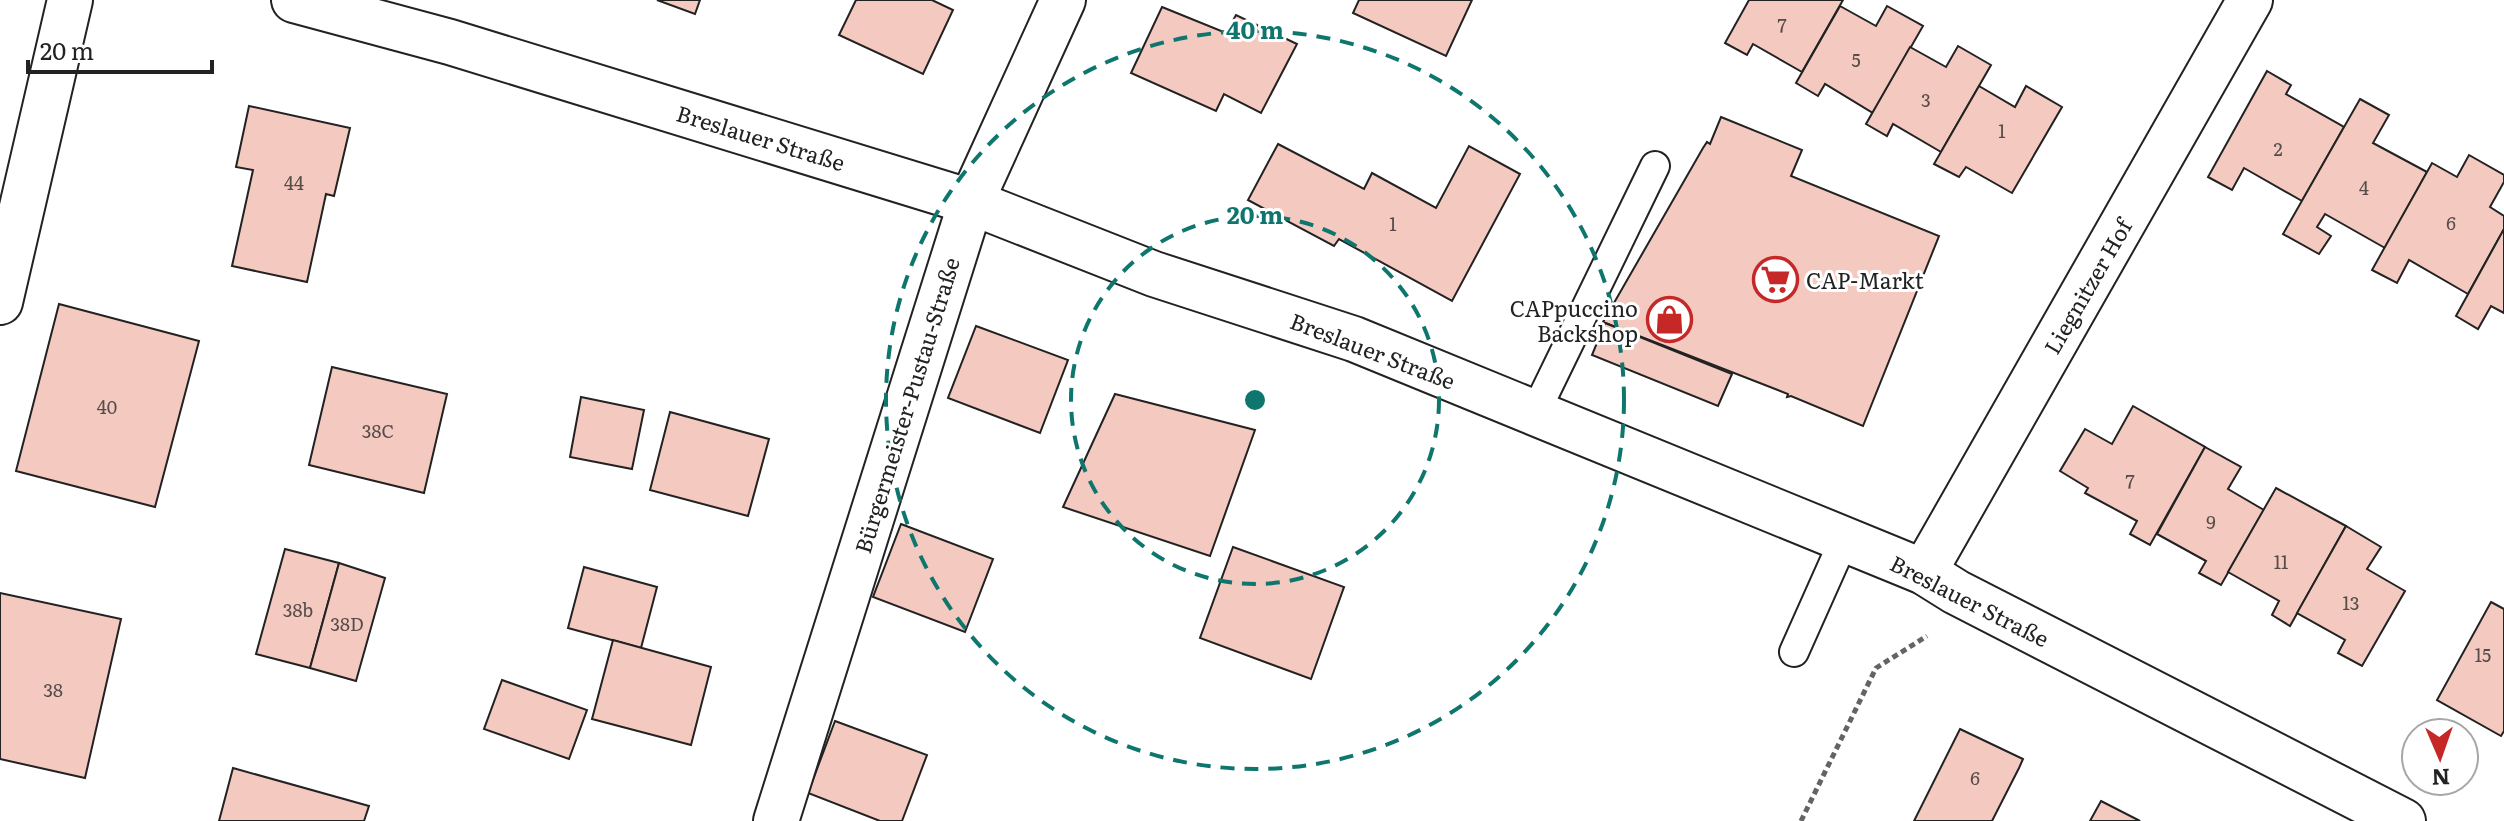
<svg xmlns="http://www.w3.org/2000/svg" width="2504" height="821" font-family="Literata,serif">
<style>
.building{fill:#f3c9c0;stroke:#222;stroke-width:2}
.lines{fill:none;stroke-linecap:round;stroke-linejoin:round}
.lane-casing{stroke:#222;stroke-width:32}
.street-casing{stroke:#222;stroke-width:48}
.secondary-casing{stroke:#222;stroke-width:48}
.path{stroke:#646464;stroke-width:5;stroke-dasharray:6 4;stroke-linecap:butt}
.lane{stroke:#fff;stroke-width:28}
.street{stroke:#fff;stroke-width:44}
.secondary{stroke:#fff;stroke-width:44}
.ring{fill:none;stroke:#0f766e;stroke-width:4;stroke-dasharray:14 10}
.labels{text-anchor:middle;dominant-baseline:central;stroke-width:6;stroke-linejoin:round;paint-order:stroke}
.number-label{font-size:18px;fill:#564c4a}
.street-label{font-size:22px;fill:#222;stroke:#fff}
.poi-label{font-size:22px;fill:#222;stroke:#fff;text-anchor:start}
.centre{fill:#0f766e;stroke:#fff;stroke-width:4}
.ring-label{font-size:24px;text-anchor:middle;font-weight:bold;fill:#0f766e;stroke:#fff;stroke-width:6;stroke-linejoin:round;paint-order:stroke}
</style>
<rect width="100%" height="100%" fill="#fff"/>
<g class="building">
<polygon points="657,0 700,0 695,14"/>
<polygon points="856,0 932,0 953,10 923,74 839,35"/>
<polygon points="1359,0 1472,0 1446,56 1353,13"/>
<polygon points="1749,0 1843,0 1802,72 1753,44 1747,55 1725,43"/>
<polygon points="1840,6 1876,26 1887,6 1923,26 1873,113 1825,84 1818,96 1796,83"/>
<polygon points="1162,7 1226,33 1236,15 1297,44 1261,113 1224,94 1216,111 1131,73"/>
<polygon points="1958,46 1991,65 1941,152 1893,124 1887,136 1866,124 1910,47 1946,67"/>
<polygon points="2267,71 2291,85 2286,94 2344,127 2302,201 2244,168 2232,190 2208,177"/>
<polygon points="1979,86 2015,107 2026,86 2062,107 2012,193 1966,167 1959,177 1934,164"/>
<polygon points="2360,99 2389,115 2373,143 2427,172 2385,248 2325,214 2317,227 2331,236 2319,254 2283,234"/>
<polygon points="249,106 350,128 334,196 326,194 307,282 232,266 253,170 236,167"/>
<polygon points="1721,117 1802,150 1791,176 1939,236 1863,426 1791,396 1787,397 1788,394 1603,322 1703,148 1707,142 1710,144"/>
<polygon points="1278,144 1364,189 1372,173 1436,208 1469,146 1520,174 1452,301 1339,239 1334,246 1248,200"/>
<polygon points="2469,155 2504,175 2504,182 2490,207 2504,216 2504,229 2468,294 2409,260 2397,283 2372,270 2432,163 2457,177"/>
<polygon points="2504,229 2504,313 2491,306 2478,329 2456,316"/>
<polygon points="59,304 199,341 155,507 16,471"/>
<polygon points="1605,323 1732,374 1718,406 1592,355"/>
<polygon points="976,326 1068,360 1040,433 948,398"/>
<polygon points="332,367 447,394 424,493 309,465"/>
<polygon points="1115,394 1255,430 1210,556 1063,507"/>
<polygon points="581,397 644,410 632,469 570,457"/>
<polygon points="2133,406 2205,447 2150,545 2130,534 2137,521 2085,493 2088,488 2060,471 2085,429 2112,444"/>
<polygon points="670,412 769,439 748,516 650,490"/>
<polygon points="2205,447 2241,467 2228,489 2264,510 2221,585 2199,573 2206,561 2157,534"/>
<polygon points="2276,488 2346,526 2290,626 2272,615 2279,601 2228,572"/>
<polygon points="901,524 993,559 965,632 873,597"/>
<polygon points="2346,526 2381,547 2367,569 2405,591 2362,666 2338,653 2345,640 2297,613"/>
<polygon points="1233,547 1344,587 1311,679 1200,638"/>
<polygon points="285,549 339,563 310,668 256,654"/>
<polygon points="339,563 385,578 356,681 310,668"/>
<polygon points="584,567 657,587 641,648 568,628"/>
<polygon points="0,593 121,619 85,778 0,759"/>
<polygon points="2491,602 2504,609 2504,731 2501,736 2437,700"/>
<polygon points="613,640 711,667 691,745 592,719"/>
<polygon points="502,680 587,710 569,759 484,729"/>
<polygon points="835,721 927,755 902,821 880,821 808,793"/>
<polygon points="1960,729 2023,759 2019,768 1992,821 1914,821"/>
<polygon points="233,768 369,806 364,821 219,821"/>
<polygon points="2101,801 2140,821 2090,821"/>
</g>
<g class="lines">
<defs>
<g id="lane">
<polyline points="1535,413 1655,166"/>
<polyline points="1794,652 1844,540"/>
</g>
<g id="street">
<polyline points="294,0 450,42 971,202 1154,274 1354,339 1924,572 1956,592 2403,821"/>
<polyline points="1924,572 2250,0"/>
<polyline points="776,821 971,202 1063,0"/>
</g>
<polyline id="secondary" points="0,302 70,0"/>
</defs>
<use href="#lane" class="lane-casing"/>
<use href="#street" class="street-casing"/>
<use href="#secondary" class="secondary-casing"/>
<polyline class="path" points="1801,821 1876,668 1927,636"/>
<use href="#lane" class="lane"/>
<use href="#street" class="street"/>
<use href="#secondary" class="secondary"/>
</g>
<g class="ring">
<circle cx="1255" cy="400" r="184"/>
<circle cx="1255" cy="400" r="369"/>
</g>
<defs>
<symbol id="supermarket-ring" viewBox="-11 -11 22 22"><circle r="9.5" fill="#fff" stroke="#c62828" stroke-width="1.5"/><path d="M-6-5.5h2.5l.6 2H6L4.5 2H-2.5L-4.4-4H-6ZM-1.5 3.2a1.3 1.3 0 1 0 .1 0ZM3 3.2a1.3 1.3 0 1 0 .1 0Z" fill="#c62828"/></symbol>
<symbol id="shop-ring" viewBox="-11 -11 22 22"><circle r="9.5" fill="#fff" stroke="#c62828" stroke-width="1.5"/><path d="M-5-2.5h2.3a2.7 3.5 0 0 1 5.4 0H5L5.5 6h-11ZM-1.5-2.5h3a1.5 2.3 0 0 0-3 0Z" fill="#c62828"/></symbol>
</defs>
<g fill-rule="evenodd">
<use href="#supermarket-ring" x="1750" y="254" width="51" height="51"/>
<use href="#shop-ring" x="1644" y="294" width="51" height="51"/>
</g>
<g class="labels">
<g class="number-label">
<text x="1782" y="24">7</text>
<text x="1856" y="59">5</text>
<text x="1926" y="99">3</text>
<text x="2002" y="130">1</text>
<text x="2278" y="148">2</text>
<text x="294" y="182">44</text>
<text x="2364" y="187">4</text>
<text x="2451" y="222">6</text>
<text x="1393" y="223">1</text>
<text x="107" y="406">40</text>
<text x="378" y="430">38C</text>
<text x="2130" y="480">7</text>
<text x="2211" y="521">9</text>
<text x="2281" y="561">11</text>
<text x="2351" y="602">13</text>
<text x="298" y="609">38b</text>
<text x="347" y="623">38D</text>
<text x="2483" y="654">15</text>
<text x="53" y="689">38</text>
<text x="1975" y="777">6</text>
</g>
<g class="street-label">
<text transform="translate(761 137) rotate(17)">Breslauer Straße</text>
<text transform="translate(2087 286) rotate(-60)">Liegnitzer Hof</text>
<text transform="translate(1373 350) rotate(21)">Breslauer Straße</text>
<text transform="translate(906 405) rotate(-73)">Bürgermeister-Pustau-Straße</text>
<text transform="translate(1970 600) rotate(27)">Breslauer Straße</text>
</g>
<g class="poi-label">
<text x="1806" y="279">CAP-Markt</text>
<text x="1638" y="307" text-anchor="end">CAPpuccino<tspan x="1638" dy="25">Backshop</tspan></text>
</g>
</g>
<circle cx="1255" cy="400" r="12" class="centre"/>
<g class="ring-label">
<text x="1255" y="39">40 m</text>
<text x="1255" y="224">20 m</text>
</g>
<g transform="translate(2440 757) rotate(178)"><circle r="38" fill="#ffffff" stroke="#a7a7a7" stroke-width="2"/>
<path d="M0-6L14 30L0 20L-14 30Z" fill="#c62828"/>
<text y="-12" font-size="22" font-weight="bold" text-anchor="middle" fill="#222222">N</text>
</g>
<path d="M28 60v12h184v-12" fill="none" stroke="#222222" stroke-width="4"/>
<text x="40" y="60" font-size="24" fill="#222222" stroke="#ffffff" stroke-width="6" paint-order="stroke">20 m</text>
</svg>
